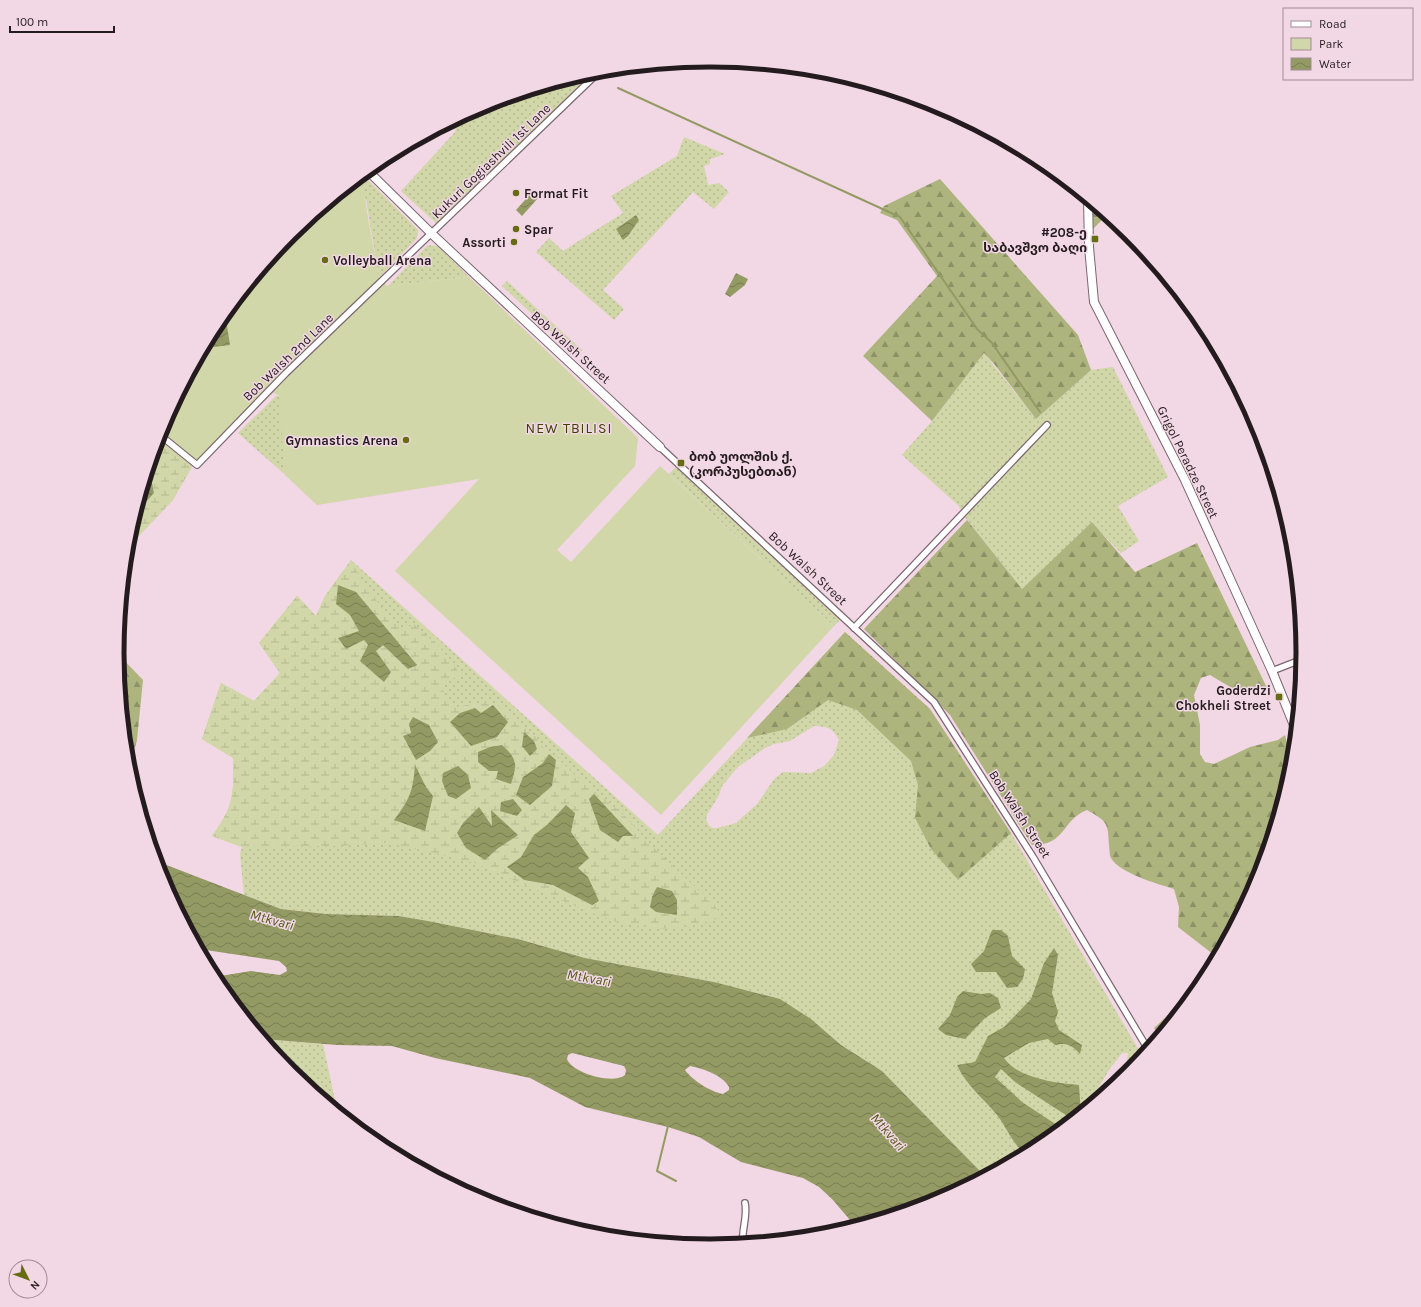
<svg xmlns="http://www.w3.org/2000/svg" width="1421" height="1307" font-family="Karla,'Noto Sans Georgian',sans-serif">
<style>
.grass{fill:url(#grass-dots);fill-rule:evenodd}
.forest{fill:url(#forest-firs)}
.wetland{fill:url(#wetland-marsh);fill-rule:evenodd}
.green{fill:#d1d7a8}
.water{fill:url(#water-waves);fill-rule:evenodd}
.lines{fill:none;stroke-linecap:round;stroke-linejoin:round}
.stream{stroke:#949a64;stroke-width:2}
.street-casing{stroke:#7c6671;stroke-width:8}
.secondary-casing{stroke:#7c6671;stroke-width:10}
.street{stroke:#fff;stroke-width:5.5}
.secondary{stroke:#fff;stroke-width:8}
.poi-dot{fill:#666c11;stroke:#f2d7e4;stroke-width:1.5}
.labels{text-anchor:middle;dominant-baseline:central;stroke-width:3;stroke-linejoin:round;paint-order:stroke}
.street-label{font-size:13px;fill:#241b1f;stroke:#f2d7e4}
.poi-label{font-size:13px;font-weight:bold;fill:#241b1f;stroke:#f2d7e4;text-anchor:start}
.neighbourhood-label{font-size:14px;letter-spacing:1px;fill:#3c4000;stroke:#f2d7e4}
.water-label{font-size:14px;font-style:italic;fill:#53581a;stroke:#f2d7e4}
.rim{fill:none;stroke:#241b1f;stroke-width:5}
</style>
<defs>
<pattern id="grass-dots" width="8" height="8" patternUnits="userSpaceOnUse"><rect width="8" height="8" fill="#d1d7a8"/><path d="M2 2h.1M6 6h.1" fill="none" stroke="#b3b890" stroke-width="1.8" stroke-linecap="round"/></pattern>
<pattern id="forest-firs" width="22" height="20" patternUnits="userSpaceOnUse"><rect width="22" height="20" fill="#adb47d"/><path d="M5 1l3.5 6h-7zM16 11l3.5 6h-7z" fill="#8d9266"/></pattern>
<pattern id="wetland-marsh" width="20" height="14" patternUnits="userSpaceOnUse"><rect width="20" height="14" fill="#d1d7a8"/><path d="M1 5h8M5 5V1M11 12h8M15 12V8" fill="none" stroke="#b3b890"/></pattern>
<pattern id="water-waves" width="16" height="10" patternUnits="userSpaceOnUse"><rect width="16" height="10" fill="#949a64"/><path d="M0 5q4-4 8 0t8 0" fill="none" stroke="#797d52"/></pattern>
</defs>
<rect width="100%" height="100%" fill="#f2d7e4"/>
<g class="grass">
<polygon points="596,71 437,224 401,191 456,131 452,122 484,105"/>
<polygon points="684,137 725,154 710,159 710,164 704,166 708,185 719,183 729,192 714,209 693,192 603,290 624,309 614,320 536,252 549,238 563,251 623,213 611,196 677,156"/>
<polygon points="363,175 418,230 417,238 379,278 366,199 354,182"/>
<polygon points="431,245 439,247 469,277 388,286 427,246"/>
<polygon points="507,281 582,350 577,356 502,286"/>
<polygon points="984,353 1036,419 1091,370 1113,367 1168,477 1118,506 1139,541 1121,553 1092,523 1022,589 967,520 958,505 902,455 932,421"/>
<polygon points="284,395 291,480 238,433 276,396"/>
<polygon points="676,467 840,620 834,626 669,474"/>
<path d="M351,560L658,835L845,632L930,709L1011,833L1143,1057L1129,1074L1126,1068L1128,1053H1122L1109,1070L1099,1087L1094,1103L1040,1147L983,1178L979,1170L882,1071L841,1045L811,1019L714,982L585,958L518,939L428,921L399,916L326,914L281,909L244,895L240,854L242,847L212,836C234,806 234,794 233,758L202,739L221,683L254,701L280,673L259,643L297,596L316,616L325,596ZM814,726C828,727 832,727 839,740L834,755L824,766L811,773L783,772L775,778L757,804L736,823L717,828H712L708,824L706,819L707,815L719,795L722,786L738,767L765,748L774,744L790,741Z"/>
<polygon points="263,1039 323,1044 335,1100 323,1099 291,1073"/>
</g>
<g class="forest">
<polygon points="940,179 1078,335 1091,370 1036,419 995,365 984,353 932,421 863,356 937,276 897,220 880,213 884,206"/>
<polygon points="1091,202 1107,215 1089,233"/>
<path d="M967,520L1022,589L1092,522L1135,572L1197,543L1267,688L1242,694L1210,675L1201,678L1194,695L1200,725V754L1205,762L1214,764L1250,747L1278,740L1285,735L1293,770L1275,827L1272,830L1273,835L1259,881L1218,958L1178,927L1179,907L1174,889C1158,884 1119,873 1111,858C1109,855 1110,850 1109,846C1108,823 1108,822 1087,810C1061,820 1067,845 1032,845L950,715L864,629Z"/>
<polygon points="845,632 930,709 1011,833 958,880 931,849 915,818 918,785 911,761 857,710 828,700 787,729 747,738"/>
<polygon points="117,653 143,680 137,740 129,770"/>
<polygon points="1205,981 1204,983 1160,1037 1154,1028"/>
</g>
<g class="wetland">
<polygon points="159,437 192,467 173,500 127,549 128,537 139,502 144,504 154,493 149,468"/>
<path d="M351,560L366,588L401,630L414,624L441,648L460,674L442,687L447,701L456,707L489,701L505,709L535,736L545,751L557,757L575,775L599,794L627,818L650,844L710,901L724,917L690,926L659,929L620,923L584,910L474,863L431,852L387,843L338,846L242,847L212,836C234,806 234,794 233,758L202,739L221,683L254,701L280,673L259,643L297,596L316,616L325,596ZM337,604L417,665L408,669L384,644L375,651L391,672L364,640L346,649L338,638L359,631L350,615ZM549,754L530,805L522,777L543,763ZM416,766L426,787L433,796L395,820C412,796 411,793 416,766ZM517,767L511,784L496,779L498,771H489ZM594,794L632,836H623L589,799ZM566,805L575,813L571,832L589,858L578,868C594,882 595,884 592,905L553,885L524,880L508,867L521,857L534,835L548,824ZM479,808L492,827V810L518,835L497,849L485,860L463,823Z"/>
</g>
<polygon class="green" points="356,180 364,187 367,213 379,277 387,286 469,277 638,438 635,466 557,550 571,562 660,466 834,626 661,815 395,571 479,479 317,505 285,475 279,395 273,393 204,460 192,467 159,437 162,426 217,324 291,234"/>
<g class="water">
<polygon points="533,191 539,197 522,216 516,210"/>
<polygon points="636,215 639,220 628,236 623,240 616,229"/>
<polygon points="736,273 748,279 745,285 730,297 725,294"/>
<polygon points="225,314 230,345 206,348 206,345 217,324"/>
<polygon points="149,468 154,493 144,504 139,502"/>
<polygon points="338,585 356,592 417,665 408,669 383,645 376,651 391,672 384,682 360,661 368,645 364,640 346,649 338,638 359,631 350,615 336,604"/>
<polygon points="493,705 508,722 497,737 471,746 450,722 460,713 475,708 481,713"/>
<polygon points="413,717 429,725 438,742 430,751 416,760 403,736 411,733 409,724"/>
<polygon points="524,732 534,741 537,749 530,756 522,746"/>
<path d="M502,745C518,759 517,765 511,784L496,779L498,771H489L478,762V752L490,747Z"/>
<polygon points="549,754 556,760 552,786 530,805 516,795 523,777 543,763"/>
<path d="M415,765L426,787L433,796L425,831L394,820C410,799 413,791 415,765Z"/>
<polygon points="458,766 468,775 471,788 456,799 448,796 442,781 443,773"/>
<polygon points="594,794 633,836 623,836 618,842 600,830 589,799"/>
<polygon points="513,799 522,810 517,816 500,811 501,802"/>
<polygon points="566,805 575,813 571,832 589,858 578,868 588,877 599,901 592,905 553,885 524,880 507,867 521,857 534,835 548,824"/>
<polygon points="479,807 492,826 491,810 518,835 497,849 485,860 466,848 457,833 463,823"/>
<path d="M156,861L281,909L326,914L399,916L428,921L518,939L585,958L714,982L780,999L811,1019L841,1045L882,1071L979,1170L983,1178L937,1202L856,1227L832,1199L819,1187L803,1178L741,1162L699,1137L668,1127L585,1107L530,1078L435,1058L392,1046L337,1045L263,1039L214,977L251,971L280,975L287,971L286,967L279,961L199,949L162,880ZM572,1053L624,1066L626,1070L625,1075C613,1085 572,1073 567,1059L568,1055ZM690,1066C701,1068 723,1075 729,1087V1090L723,1094C711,1092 692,1080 685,1070Z"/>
<polygon points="657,887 672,891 677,900 677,915 656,912 650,907 652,897"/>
<polygon points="992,930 1001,930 1008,936 1012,956 1025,969 1023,979 1017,987 1007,988 996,972 976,972 971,964 984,951"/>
<path d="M1054,948L1058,955L1052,993L1058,1012L1055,1021L1059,1030L1082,1045L1080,1054C1072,1045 1067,1042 1055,1045L1048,1039L1029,1043L1004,1058C1017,1078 1056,1083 1079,1085L1081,1114L1072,1119L1015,1082L1001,1069L995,1077L1022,1102L1063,1129L1040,1147L1026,1154C1013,1145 1007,1128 997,1115C984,1099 965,1084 957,1065L975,1062L988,1036L1004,1027L1031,999L1044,963Z"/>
<polygon points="963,991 981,994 990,993 998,998 1001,1008 985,1018 965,1039 946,1035 938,1029 950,1015 957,997"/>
</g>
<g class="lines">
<g class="stream">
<polyline points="618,88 900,217 977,329 992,343 1040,412"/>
<polyline points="668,1126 657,1171 676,1181"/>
</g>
<defs>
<g id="street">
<polyline points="160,435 197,465 286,373 600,71"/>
<polyline points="660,447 934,702 1033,857 1149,1051"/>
<polyline points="854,628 1047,425"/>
<polyline points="1272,671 1303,659"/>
<path d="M743,1244C741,1230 748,1217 745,1203"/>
</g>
<g id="secondary">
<polyline points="368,171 432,234 660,447"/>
<polyline points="1088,199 1089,247 1094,302 1185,480 1272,671 1296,730"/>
</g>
</defs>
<use href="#street" class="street-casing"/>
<use href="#secondary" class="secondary-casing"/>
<use href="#street" class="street"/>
<use href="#secondary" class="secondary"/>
</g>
<g class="poi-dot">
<circle cx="516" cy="193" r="4"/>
<circle cx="516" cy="229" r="4"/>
<rect x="1091" y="235" width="8" height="8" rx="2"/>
<circle cx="514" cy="242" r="4"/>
<circle cx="325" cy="260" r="4"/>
<circle cx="406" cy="440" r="4"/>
<rect x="677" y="459" width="8" height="8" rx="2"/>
<rect x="1275" y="693" width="8" height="8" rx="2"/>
</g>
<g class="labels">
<g class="street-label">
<text transform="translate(491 161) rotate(-44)">Kukuri Gogiashvili 1st Lane</text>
<text transform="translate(571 347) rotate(42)">Bob Walsh Street</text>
<text transform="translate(288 357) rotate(-44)">Bob Walsh 2nd Lane</text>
<text transform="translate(1188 462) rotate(64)">Grigol Peradze Street</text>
<text transform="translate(808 568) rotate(43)">Bob Walsh Street</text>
<text transform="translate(1020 814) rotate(57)">Bob Walsh Street</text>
</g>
<g class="poi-label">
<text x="524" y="193">Format Fit</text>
<text x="524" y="229">Spar</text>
<text x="1087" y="232" text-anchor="end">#208-ე<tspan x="1087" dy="15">საბავშვო ბაღი</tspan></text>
<text x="506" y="242" text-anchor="end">Assorti</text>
<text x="333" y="260">Volleyball Arena</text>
<text x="398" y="440" text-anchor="end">Gymnastics Arena</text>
<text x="689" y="456">ბობ უოლშის ქ.<tspan x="689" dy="15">(კორპუსებთან)</tspan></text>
<text x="1271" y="690" text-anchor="end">Goderdzi<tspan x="1271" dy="15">Chokheli Street</tspan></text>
</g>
<g class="neighbourhood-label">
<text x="569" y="428">NEW TBILISI</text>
</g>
<g class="water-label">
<text transform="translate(272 920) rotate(15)">Mtkvari</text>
<text transform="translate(589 978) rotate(10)">Mtkvari</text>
<text transform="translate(888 1132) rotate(49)">Mtkvari</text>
</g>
</g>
<path d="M0 0H1421V1307H0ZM124 653a586 586 0 1 1 1172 0a586 586 0 1 1-1172 0Z" fill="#f2d7e4" fill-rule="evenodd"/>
<path class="rim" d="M124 653a586 586 0 1 1 1172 0a586 586 0 1 1-1172 0Z"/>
<rect x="1283" y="8" width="130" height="72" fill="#f2d7e4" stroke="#a08c95"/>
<rect x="1291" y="21" width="20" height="6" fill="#ffffff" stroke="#a08c95"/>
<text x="1319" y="28" font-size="12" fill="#241b1f">Road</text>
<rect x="1291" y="38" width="20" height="12" fill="#d1d7a8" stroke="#a08c95"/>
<text x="1319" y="48" font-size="12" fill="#241b1f">Park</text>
<rect x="1291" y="58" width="20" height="12" fill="url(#water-waves)" stroke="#a08c95"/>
<text x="1319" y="68" font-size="12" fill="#241b1f">Water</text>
<g transform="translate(28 1279) rotate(132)"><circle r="19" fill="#f2d7e4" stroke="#a08c95"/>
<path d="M0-3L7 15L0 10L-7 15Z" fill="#666c11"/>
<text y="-6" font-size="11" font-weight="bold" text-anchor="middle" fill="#241b1f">N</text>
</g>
<path d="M10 26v6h104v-6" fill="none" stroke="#241b1f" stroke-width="2"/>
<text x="16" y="26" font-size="12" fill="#241b1f" stroke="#f2d7e4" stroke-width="3" paint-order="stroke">100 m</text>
</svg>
